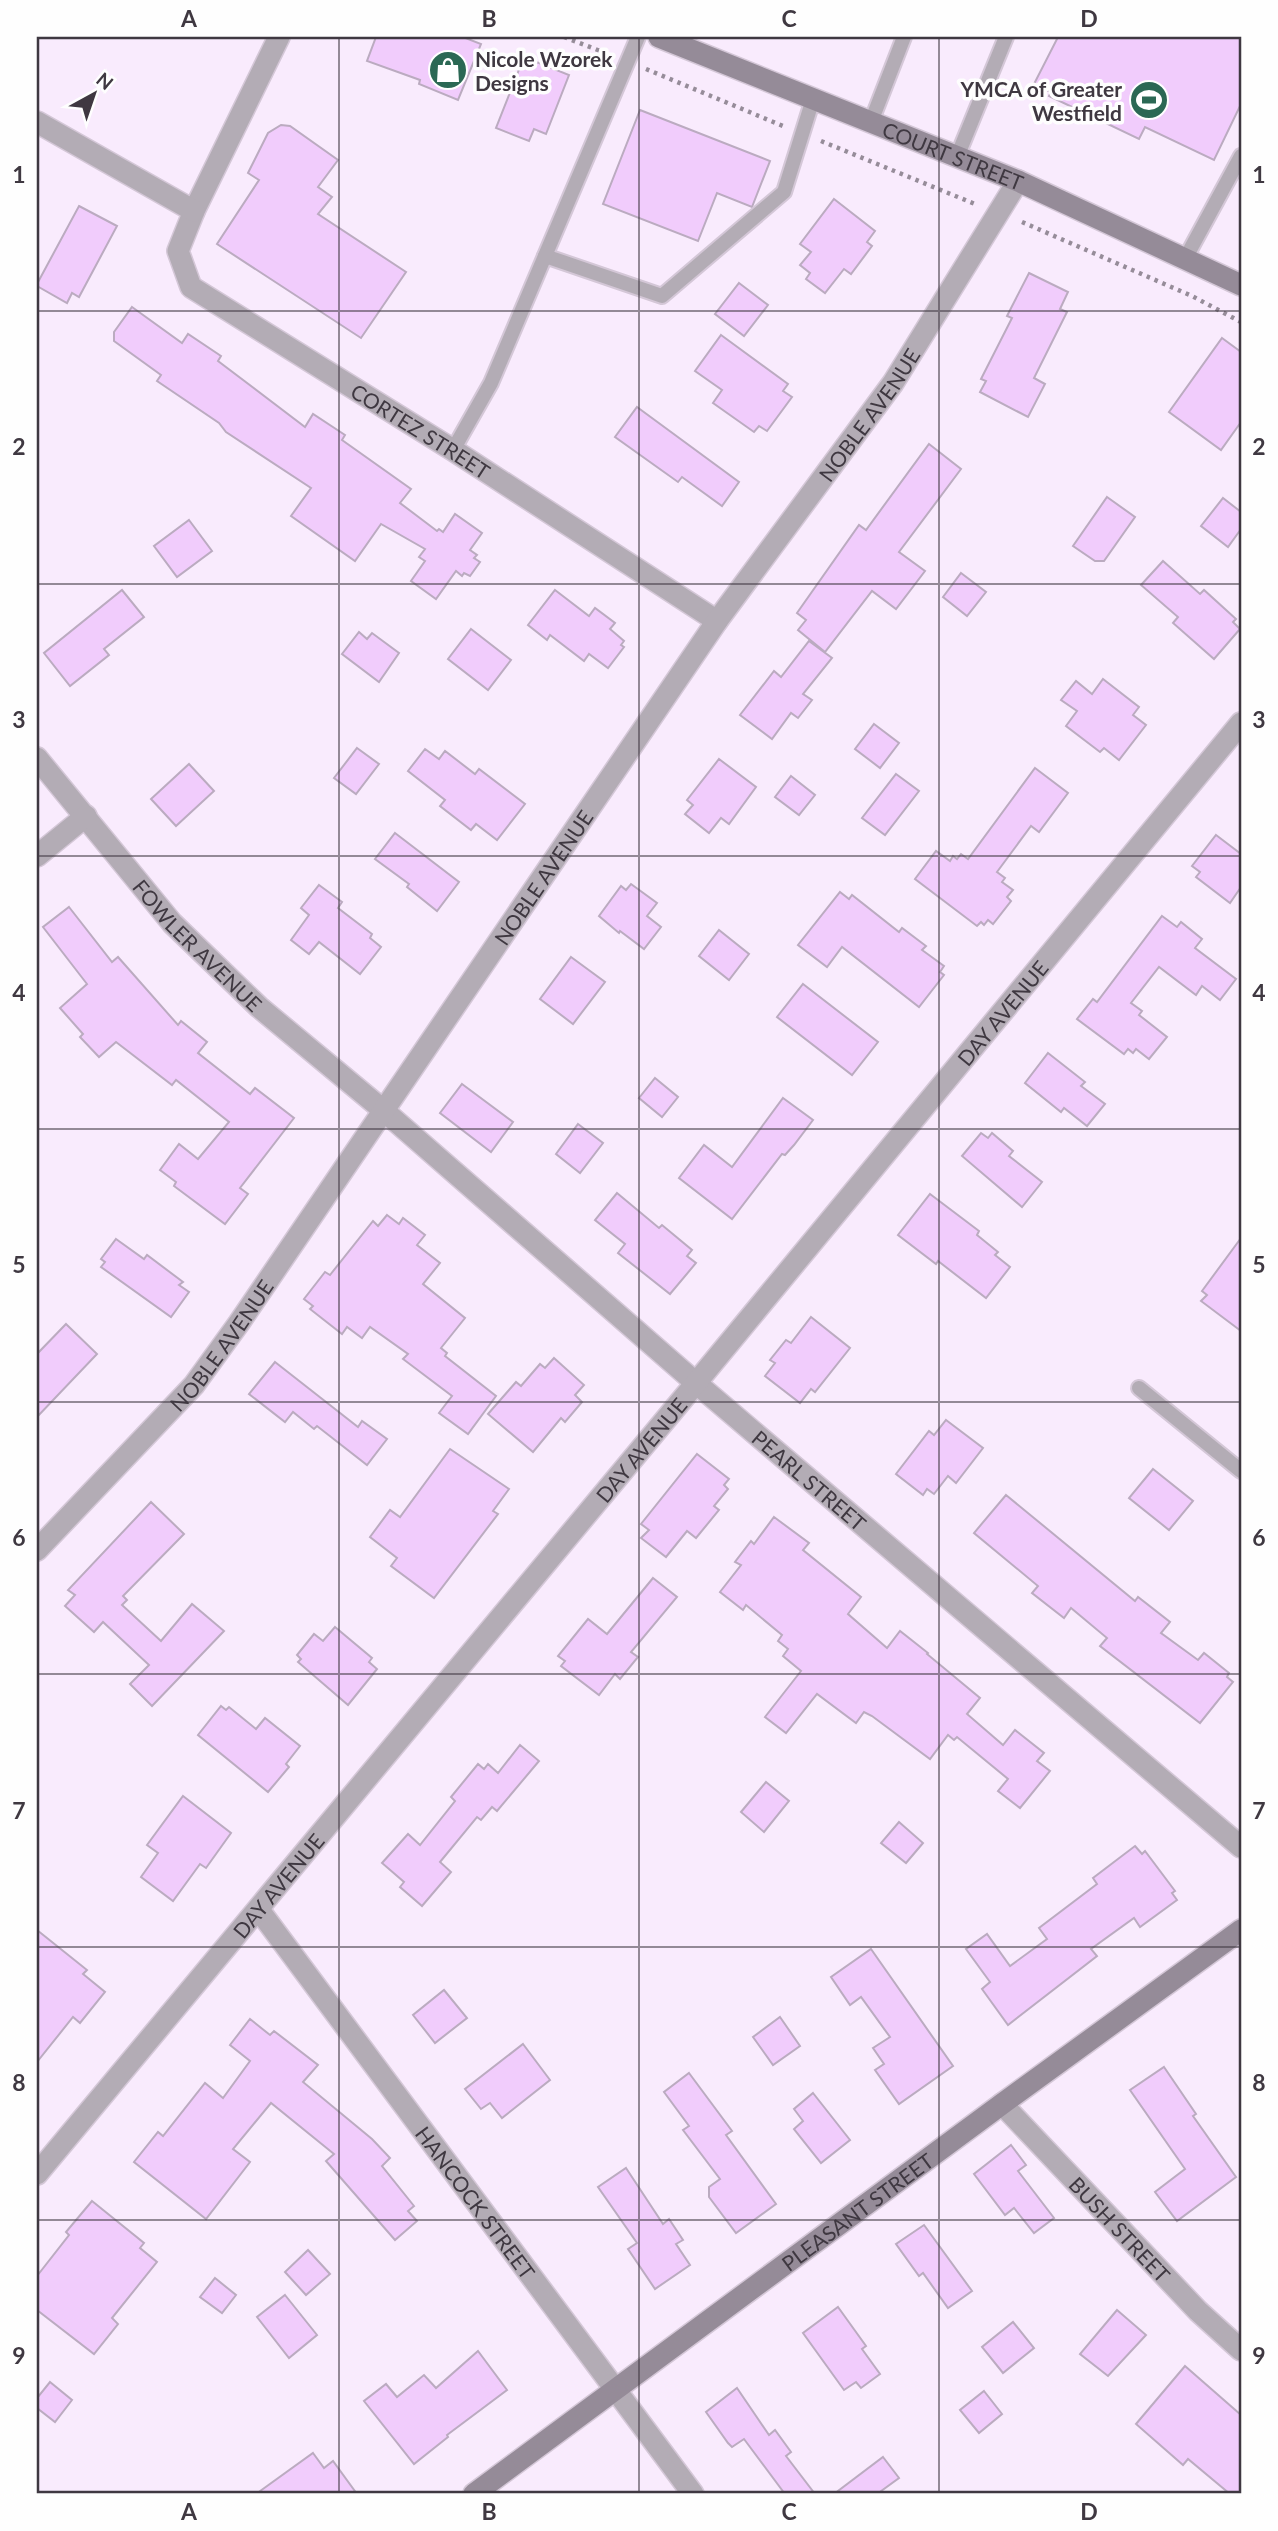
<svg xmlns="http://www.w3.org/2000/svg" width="1278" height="2531" font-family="Lato,sans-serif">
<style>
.building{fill:#f1ccfc;stroke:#bbabc0;stroke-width:2}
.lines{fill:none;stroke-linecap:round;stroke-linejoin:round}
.lane-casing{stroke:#d4c7d7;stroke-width:18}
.street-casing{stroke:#d4c7d7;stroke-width:24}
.secondary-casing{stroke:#d4c7d7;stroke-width:24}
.path{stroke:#968c99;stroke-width:4.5;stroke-dasharray:3.5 5;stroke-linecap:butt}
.lane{stroke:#b3acb5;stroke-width:14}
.street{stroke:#b3acb5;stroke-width:21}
.secondary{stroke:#958b98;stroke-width:21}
.grid{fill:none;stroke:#3f3841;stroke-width:2;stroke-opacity:0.55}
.labels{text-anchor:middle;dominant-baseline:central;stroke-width:7;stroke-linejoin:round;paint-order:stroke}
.poi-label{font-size:21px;font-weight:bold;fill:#3f3841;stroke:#fefefe;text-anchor:start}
.street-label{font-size:21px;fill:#3f3841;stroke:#fefefe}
.neatline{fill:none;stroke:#3f3841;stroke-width:2.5}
.grid-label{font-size:23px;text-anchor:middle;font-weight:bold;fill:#3f3841}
</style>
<rect width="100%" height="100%" fill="#f9ebfd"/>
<g class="building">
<polygon points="376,37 463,37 481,44 458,100 419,84 420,80 367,61"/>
<polygon points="1058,37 1241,37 1241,104 1214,160 1145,127 1139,139 1049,96 1051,92 1034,84"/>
<polygon points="524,57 569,75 546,134 534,129 529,141 496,128"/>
<polygon points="640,110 770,161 752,207 717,193 698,241 603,204"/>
<polygon points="281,125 290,126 338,160 318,187 332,197 318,214 406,272 361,338 217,244 259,180 248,173 268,133"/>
<polygon points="834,199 875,231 867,242 872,246 851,274 844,269 825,293 806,279 810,273 800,265 811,252 800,244"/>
<polygon points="79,206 117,226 79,297 72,293 67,303 37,286 37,284"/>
<polygon points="1029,273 1068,292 1060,309 1067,312 1034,378 1045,384 1028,417 980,392 986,381 981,379 1012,318 1007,316"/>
<polygon points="739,283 768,305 744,336 715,314"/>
<polygon points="132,307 182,343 188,334 221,356 218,361 305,427 313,414 345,435 342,440 411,489 400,503 437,531 439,529 443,532 455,514 482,533 470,550 477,555 474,558 480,562 470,576 464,573 462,576 456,571 436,599 411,581 425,561 419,557 425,549 381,524 355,561 291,516 311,488 226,432 219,423 157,381 161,375 114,341 114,332"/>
<polygon points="721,335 788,384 783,391 792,397 767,431 759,426 754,432 713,403 722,390 695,371"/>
<polygon points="1222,338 1241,352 1241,422 1221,450 1169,412"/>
<polygon points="637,407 739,482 722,506 682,477 678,482 615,437"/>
<polygon points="929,444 961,469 899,552 925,571 896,609 872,591 825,652 798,630 806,620 797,613 859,525 866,530"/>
<polygon points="1107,497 1135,517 1104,561 1095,561 1073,546"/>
<polygon points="1223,498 1241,512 1241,529 1228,547 1201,526"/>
<polygon points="189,520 212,551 177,577 154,546"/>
<polygon points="1163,561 1200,594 1204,590 1236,619 1233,622 1240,629 1214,659 1173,623 1178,617 1141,585"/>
<polygon points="961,573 986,592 967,616 943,597"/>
<polygon points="122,590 144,617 104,649 109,655 70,686 44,653"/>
<polygon points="555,590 589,616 595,608 615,623 610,629 624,641 621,645 624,647 608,668 589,654 584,661 550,635 547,640 528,625"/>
<polygon points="471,629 511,660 488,690 448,659"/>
<polygon points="359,632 367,639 372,633 399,653 379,682 342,654"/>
<polygon points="809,641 832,658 803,694 812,700 798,718 791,713 772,739 740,715 774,671 781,677"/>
<polygon points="1103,679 1139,707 1133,715 1146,725 1119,760 1104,748 1100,752 1066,726 1077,711 1061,700 1076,681 1092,694"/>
<polygon points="874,724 899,743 880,768 855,749"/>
<polygon points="357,748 379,764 356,794 334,778"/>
<polygon points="425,749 439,759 445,751 475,774 479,769 525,804 497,840 476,824 471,830 440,806 445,800 408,771"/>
<polygon points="719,759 756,787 729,824 721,818 709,833 685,814 693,805 687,800"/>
<polygon points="189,764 214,791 176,826 151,799"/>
<polygon points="1035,768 1068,793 1039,832 1031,826 997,872 1005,878 1002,882 1013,890 1007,897 1011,901 993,924 988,920 984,925 981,922 977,926 915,879 936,851 950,861 953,856 957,859 961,854 968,859"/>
<polygon points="896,774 919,791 885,835 862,818"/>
<polygon points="791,776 815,795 799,815 775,797"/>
<polygon points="395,833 459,882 437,911 407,887 409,884 375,859"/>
<polygon points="1216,835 1241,854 1241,887 1230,903 1196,877 1200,872 1192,866"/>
<polygon points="631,884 657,903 647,916 661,927 644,949 620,931 619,933 599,916 621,886 626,890"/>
<polygon points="319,885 342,902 338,908 372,934 370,938 381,947 360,974 319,942 309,954 291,940 309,915 301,908"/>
<polygon points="840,892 849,899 852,895 899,932 902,928 926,946 922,950 944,966 940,972 944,975 919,1007 842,947 827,967 798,945"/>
<polygon points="69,907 112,962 118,957 178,1025 181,1021 207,1042 198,1053 250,1094 255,1088 294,1118 240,1188 248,1194 225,1224 174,1186 176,1182 160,1170 179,1144 198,1159 229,1122 176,1080 172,1085 116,1042 99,1057 80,1037 83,1034 60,1008 87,984 43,927"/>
<polygon points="1162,916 1177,927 1181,922 1202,939 1195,948 1236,979 1220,1000 1202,986 1196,995 1159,967 1131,1003 1142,1011 1139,1015 1167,1037 1149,1059 1136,1049 1133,1053 1128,1049 1124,1054 1077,1019 1093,999 1097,1002"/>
<polygon points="719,930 749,954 729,980 699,956"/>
<polygon points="571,957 605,982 573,1024 540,999"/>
<polygon points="803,984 878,1042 852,1075 777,1017"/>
<polygon points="1048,1053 1085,1082 1081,1086 1105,1104 1087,1126 1064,1108 1061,1112 1025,1083"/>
<polygon points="655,1078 678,1097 662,1117 639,1098"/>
<polygon points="462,1084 513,1122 491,1152 440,1113"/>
<polygon points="783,1098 813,1120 794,1145 785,1155 782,1154 732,1219 679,1178 704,1145 732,1167"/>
<polygon points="578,1124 603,1143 580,1173 556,1154"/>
<polygon points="981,1133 988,1138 992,1133 1013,1151 1009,1156 1042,1182 1022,1207 962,1156"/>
<polygon points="617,1193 659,1228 662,1225 692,1250 687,1256 696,1263 670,1294 618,1253 625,1244 595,1220"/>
<polygon points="930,1194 979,1231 977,1235 998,1252 995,1255 1010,1267 986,1298 938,1261 936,1264 898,1235"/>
<polygon points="387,1215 399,1224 403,1218 425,1235 417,1245 440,1263 423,1284 465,1318 441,1348 447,1353 445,1356 496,1396 468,1434 439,1413 452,1396 403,1359 408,1354 370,1327 362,1338 347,1327 342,1334 310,1309 313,1306 304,1299 325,1272 330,1275 373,1221 378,1226"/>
<polygon points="1241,1238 1241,1331 1201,1301 1207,1295 1202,1291"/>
<polygon points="116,1239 144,1259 147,1255 183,1282 179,1285 189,1292 171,1317 101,1267 105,1262 101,1259"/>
<polygon points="811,1317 850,1348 815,1392 811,1389 800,1403 765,1376 775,1363 770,1360 786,1340 791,1343"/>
<polygon points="66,1324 97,1354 37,1417 37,1354"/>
<polygon points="554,1358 584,1385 575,1395 582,1402 565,1422 561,1418 533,1452 488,1414 516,1382 521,1386 540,1364 545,1368"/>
<polygon points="275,1362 358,1427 362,1421 387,1439 367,1465 317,1426 314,1429 293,1412 285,1422 249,1394"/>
<polygon points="946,1420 983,1448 956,1483 948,1476 934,1494 927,1489 923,1495 896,1474 929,1431 934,1435"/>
<polygon points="450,1449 509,1489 493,1511 498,1514 434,1598 391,1566 397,1558 370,1537 390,1510 400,1517"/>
<polygon points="697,1454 729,1479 724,1485 728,1489 714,1506 719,1510 696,1538 687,1531 666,1557 641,1538 649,1530 641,1524"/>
<polygon points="1153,1469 1193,1501 1169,1530 1129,1498"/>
<polygon points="1006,1495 1135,1601 1138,1597 1170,1622 1161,1633 1198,1660 1204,1653 1229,1673 1227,1677 1233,1682 1200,1723 1100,1646 1107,1638 1071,1608 1064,1618 1032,1593 1038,1586 974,1533"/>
<polygon points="151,1502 184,1534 123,1596 127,1600 122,1605 161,1641 192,1604 224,1631 152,1706 130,1684 149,1665 103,1622 94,1632 65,1606 75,1595 68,1590"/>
<polygon points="774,1517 809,1543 803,1550 861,1597 848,1614 887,1648 900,1631 928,1653 927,1654 980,1698 967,1714 1003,1745 1015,1730 1044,1753 1037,1761 1050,1771 1020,1808 998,1791 1008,1779 957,1737 954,1740 948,1735 930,1759 872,1716 864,1712 856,1723 817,1694 786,1733 765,1717 801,1671 783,1656 788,1649 778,1641 782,1635 746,1605 743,1610 720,1592 741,1565 735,1562 751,1541 754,1544"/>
<polygon points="653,1578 677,1597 631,1652 638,1657 620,1679 615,1674 599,1695 561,1666 565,1661 558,1656 588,1619 607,1634"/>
<polygon points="335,1627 372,1658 369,1662 377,1669 348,1705 298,1662 301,1659 297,1655 314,1634 323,1641"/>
<polygon points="221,1706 226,1710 229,1707 256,1729 265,1718 300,1746 286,1764 289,1767 268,1792 198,1735"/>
<polygon points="520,1745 539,1761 497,1811 492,1807 481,1820 477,1817 440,1862 451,1872 422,1906 400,1887 404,1882 382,1863 408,1834 420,1845 455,1801 451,1797 478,1764 484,1769 488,1764 498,1773"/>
<polygon points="766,1782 789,1801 764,1832 741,1812"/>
<polygon points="183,1796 231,1833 206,1868 200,1864 173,1901 141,1877 158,1853 147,1845"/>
<polygon points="899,1822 923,1843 906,1863 881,1843"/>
<polygon points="1135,1846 1142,1854 1145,1851 1175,1891 1172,1893 1177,1900 1140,1927 1134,1918 1091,1949 1097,1956 1008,2025 982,1989 990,1982 966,1949 987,1934 1010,1966 1047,1939 1039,1928 1097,1884 1093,1878"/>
<polygon points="37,1930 87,1970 83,1974 105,1992 80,2023 73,2017 37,2062"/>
<polygon points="871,1949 953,2066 899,2104 875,2070 884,2064 873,2048 890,2037 861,1997 850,2005 831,1977"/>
<polygon points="444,1990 467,2018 435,2043 413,2015"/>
<polygon points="780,2017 800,2046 773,2065 753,2037"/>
<polygon points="250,2019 270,2035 274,2031 318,2065 303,2082 372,2139 390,2158 382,2166 414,2206 408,2211 417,2221 395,2240 326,2161 334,2154 271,2103 233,2149 250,2162 206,2219 134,2162 158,2132 163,2136 205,2083 223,2098 250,2061 230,2045"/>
<polygon points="523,2044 550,2080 502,2118 490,2103 481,2109 465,2089"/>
<polygon points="1164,2067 1196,2114 1193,2116 1236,2177 1177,2221 1155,2192 1185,2169 1130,2090"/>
<polygon points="689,2073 732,2131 726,2135 776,2204 736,2233 709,2197 709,2187 720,2179 683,2130 689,2126 664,2092"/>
<polygon points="813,2093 850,2140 821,2163 794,2129 803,2121 794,2109"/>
<polygon points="1011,2145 1026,2165 1018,2171 1054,2218 1034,2233 1014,2208 1005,2215 974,2174"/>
<polygon points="626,2168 663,2224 669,2219 683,2240 676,2244 690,2265 655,2289 628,2249 637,2243 598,2187"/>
<polygon points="92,2201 144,2243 140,2248 157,2262 112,2318 118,2324 94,2354 37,2310 37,2276 69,2235 66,2232"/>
<polygon points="924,2225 972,2291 948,2308 923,2273 919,2276 896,2244"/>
<polygon points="308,2250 330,2274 306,2295 285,2272"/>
<polygon points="215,2278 236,2295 222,2313 200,2297"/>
<polygon points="285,2295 317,2335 289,2358 257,2317"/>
<polygon points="838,2307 866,2346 862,2349 880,2374 861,2388 856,2382 844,2390 803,2333"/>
<polygon points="1117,2310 1146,2335 1108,2376 1080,2354"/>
<polygon points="1013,2322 1034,2348 1003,2373 982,2347"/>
<polygon points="478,2351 507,2390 447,2435 448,2437 414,2464 364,2401 386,2384 397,2397 424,2375 436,2388"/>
<polygon points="1185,2366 1241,2415 1241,2494 1230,2494 1188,2459 1183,2465 1136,2424"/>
<polygon points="50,2382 72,2400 55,2422 37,2408 37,2398"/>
<polygon points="737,2388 769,2435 775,2430 791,2452 786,2456 815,2494 785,2494 744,2439 732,2447 728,2443 706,2412"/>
<polygon points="984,2391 1002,2414 979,2433 960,2410"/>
<polygon points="313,2453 324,2468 333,2461 357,2494 256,2494"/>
<polygon points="883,2457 899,2478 877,2494 834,2494"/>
</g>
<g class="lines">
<defs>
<g id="lane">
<polyline points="871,122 904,37"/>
<polyline points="957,157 1006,37"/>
<polyline points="545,256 662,296 784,192 813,99"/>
<polyline points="1185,259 1241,156"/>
<polyline points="453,450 491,383 638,37"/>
<polyline points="1139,1388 1241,1471"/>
</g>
<g id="street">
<path id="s1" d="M279,37L194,211L178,251L191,287L453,450L717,621"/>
<polyline points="37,122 194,211"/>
<path id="s2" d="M37,758L172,923L259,1007L383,1110L696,1383L1241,1847"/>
<polyline points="37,856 86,816"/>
<path id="s3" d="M37,1550L194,1385L239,1323L717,621L893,383L1018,181"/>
<path id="s4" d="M259,1910L693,2494"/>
<path id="s5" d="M1002,2104L1198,2311L1241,2350"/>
<path id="s6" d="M37,2174L696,1383L1241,723"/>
</g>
<g id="secondary">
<path id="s7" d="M659,37L1018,181L1241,285"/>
<path id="s8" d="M474,2494L1002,2104L1241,1930"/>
</g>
</defs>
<use href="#lane" class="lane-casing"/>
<use href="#street" class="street-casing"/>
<use href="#secondary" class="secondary-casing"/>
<g class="path">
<polyline points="564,37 608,54"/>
<polyline points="646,69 783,126"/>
<polyline points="821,141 975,204"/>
<polyline points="1022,222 1192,296 1241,322"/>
</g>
<use href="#lane" class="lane"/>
<use href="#street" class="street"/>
<use href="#secondary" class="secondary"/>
</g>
<path class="grid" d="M339,37V2494M639,37V2494M939,37V2494M37,311H1241M37,584H1241M37,856H1241M37,1129H1241M37,1402H1241M37,1674H1241M37,1947H1241M37,2220H1241"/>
<defs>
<symbol id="shop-disc" viewBox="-11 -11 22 22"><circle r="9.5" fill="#2b6854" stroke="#fefefe"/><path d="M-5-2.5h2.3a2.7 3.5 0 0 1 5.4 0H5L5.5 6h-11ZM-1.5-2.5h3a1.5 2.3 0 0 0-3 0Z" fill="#fff"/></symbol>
<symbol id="stadium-disc" viewBox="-11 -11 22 22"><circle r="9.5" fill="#2b6854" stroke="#fefefe"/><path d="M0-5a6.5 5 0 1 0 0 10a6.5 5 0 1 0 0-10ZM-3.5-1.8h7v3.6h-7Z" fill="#fff"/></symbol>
</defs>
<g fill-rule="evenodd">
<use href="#shop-disc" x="426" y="48" width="44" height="44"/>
<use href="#stadium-disc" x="1127" y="78" width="44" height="44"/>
</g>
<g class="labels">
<g class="poi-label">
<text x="475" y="58">Nicole Wzorek<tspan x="475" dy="24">Designs</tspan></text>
<text x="1122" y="88" text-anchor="end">YMCA of Greater<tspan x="1122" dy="24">Westfield</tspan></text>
</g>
<g class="street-label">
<text stroke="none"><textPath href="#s7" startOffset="317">COURT STREET</textPath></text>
<text stroke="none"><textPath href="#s3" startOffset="1410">NOBLE AVENUE</textPath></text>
<text stroke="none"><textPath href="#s1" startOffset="546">CORTEZ STREET</textPath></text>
<text stroke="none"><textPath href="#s3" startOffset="844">NOBLE AVENUE</textPath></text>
<text stroke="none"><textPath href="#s2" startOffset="247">FOWLER AVENUE</textPath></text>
<text stroke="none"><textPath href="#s6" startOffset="1510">DAY AVENUE</textPath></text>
<text stroke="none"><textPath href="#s3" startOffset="276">NOBLE AVENUE</textPath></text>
<text stroke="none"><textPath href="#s6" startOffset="943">DAY AVENUE</textPath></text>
<text stroke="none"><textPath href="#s2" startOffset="1060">PEARL STREET</textPath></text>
<text stroke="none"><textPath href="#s6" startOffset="376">DAY AVENUE</textPath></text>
<text stroke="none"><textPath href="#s4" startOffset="364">HANCOCK STREET</textPath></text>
<text stroke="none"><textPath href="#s8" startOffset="476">PLEASANT STREET</textPath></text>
<text stroke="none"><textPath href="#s5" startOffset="172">BUSH STREET</textPath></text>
</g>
</g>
<rect width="1278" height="2531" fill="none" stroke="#fefefe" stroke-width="77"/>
<g transform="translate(94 94) rotate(40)" stroke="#fefefe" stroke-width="5" paint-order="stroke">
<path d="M0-5L12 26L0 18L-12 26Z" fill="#3f3841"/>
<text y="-10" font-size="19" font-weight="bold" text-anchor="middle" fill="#3f3841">N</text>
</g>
<rect x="38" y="38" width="1202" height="2454" class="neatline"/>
<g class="grid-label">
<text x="189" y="27">A</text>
<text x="489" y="27">B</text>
<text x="789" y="27">C</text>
<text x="1089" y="27">D</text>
<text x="19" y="183">1</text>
<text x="1259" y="183">1</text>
<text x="19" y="455">2</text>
<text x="1259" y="455">2</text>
<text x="19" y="728">3</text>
<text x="1259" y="728">3</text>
<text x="19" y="1001">4</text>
<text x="1259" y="1001">4</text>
<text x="19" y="1273">5</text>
<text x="1259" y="1273">5</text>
<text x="19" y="1546">6</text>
<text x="1259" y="1546">6</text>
<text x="19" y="1819">7</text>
<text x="1259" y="1819">7</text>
<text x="19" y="2091">8</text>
<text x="1259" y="2091">8</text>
<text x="19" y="2364">9</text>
<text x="1259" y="2364">9</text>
<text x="189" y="2520">A</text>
<text x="489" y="2520">B</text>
<text x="789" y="2520">C</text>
<text x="1089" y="2520">D</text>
</g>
</svg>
